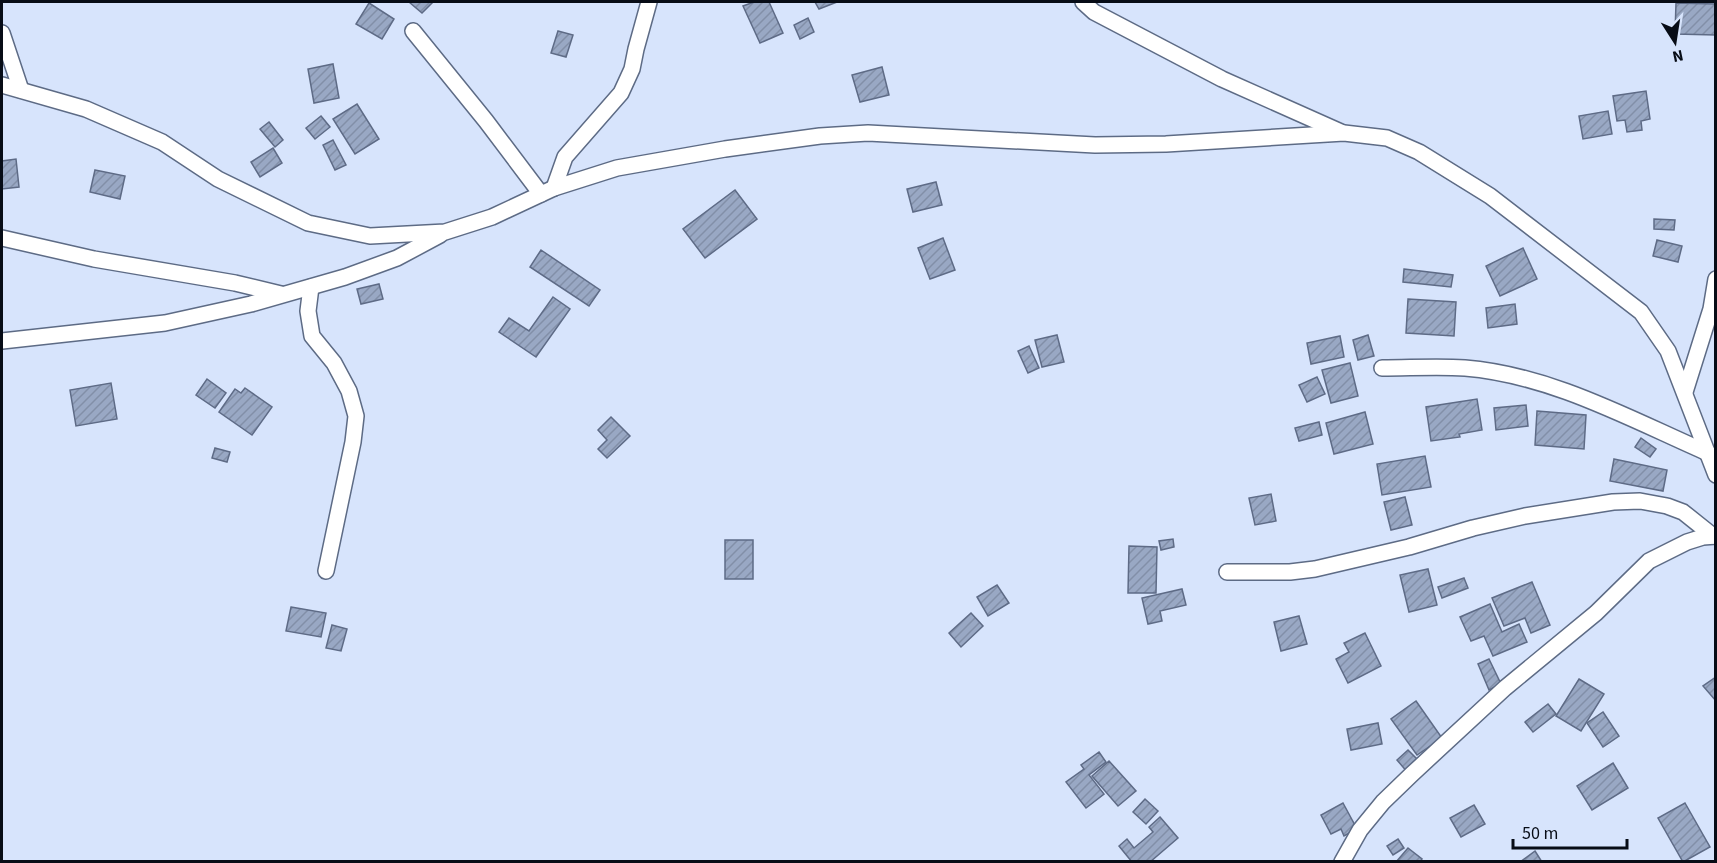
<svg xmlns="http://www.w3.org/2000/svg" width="1717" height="863" font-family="'Source Sans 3',sans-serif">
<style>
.building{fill:url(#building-hatch);stroke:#5e6b86;stroke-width:1.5}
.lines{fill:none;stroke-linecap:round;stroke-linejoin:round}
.minor-casing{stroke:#5d6b85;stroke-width:18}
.minor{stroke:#fff;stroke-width:15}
</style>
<defs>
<pattern id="building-hatch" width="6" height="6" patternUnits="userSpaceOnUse" patternTransform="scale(1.5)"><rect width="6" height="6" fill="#99a8c4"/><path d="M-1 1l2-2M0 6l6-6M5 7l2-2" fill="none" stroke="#828fa8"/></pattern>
</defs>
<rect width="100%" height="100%" fill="#d7e4fc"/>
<g class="building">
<polygon points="409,2 433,2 422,13"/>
<polygon points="754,2 769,2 783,33 760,43 743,6"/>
<polygon points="815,2 837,2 819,9"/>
<polygon points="369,3 394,19 382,39 356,24"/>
<polygon points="1676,3 1716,4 1716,35 1675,34"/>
<polygon points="808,18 814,32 800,39 794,25"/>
<polygon points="558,31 573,35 566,57 551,53"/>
<polygon points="333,64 339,98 314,103 308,69"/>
<polygon points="882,67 889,95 860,102 852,75"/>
<polygon points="1646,91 1650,119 1641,121 1642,130 1627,132 1625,120 1617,121 1613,96"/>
<polygon points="357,104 379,139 355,154 333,119"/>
<polygon points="1608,111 1612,134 1583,139 1579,116"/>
<polygon points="321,116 330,127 315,139 306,128"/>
<polygon points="269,122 283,140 275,147 260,129"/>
<polygon points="333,140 346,165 335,170 323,145"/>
<polygon points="273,148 282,163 260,177 251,162"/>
<polygon points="16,159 19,187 2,189 2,161"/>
<polygon points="95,170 125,176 120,199 90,192"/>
<polygon points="936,182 942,205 913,212 907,189"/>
<polygon points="735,190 757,219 705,258 683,229"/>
<polygon points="1654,219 1675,220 1674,230 1654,229"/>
<polygon points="943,238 955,270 930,279 918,248"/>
<polygon points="1657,240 1682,246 1678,262 1653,256"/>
<polygon points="1523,248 1537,279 1500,296 1486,266"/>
<polygon points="541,250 600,290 589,306 530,267"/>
<polygon points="1404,269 1453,275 1451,287 1403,282"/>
<polygon points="379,284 383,299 361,304 357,289"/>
<polygon points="553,297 570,309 536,357 499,332 509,318 529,331"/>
<polygon points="1408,299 1456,302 1454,336 1406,333"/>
<polygon points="1515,304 1517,324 1488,328 1486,308"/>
<polygon points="1057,335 1064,362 1042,367 1035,340"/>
<polygon points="1368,335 1374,356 1358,360 1353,340"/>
<polygon points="1340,336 1344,357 1311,364 1307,343"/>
<polygon points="1029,346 1039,368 1028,373 1018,351"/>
<polygon points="1350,363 1358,396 1331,403 1322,370"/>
<polygon points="1317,377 1325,394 1307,402 1299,385"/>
<polygon points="207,379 226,393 215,408 196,395"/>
<polygon points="111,383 117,419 76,426 70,390"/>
<polygon points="245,388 272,407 252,435 219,412 235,389 241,393"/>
<polygon points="1477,399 1482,430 1459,434 1460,437 1431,441 1426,407"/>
<polygon points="1526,405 1528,426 1496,430 1494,408"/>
<polygon points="1537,411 1586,415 1584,449 1535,445"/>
<polygon points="1365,412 1373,444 1334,454 1326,423"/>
<polygon points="611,417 630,436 607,458 598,449 607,440 598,430"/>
<polygon points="1319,422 1322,435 1299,441 1295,428"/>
<polygon points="1641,438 1656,449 1650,457 1635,447"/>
<polygon points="215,448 230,452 227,462 212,458"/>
<polygon points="1425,456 1431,487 1382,495 1377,464"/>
<polygon points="1614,459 1667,470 1663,491 1610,481"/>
<polygon points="1271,494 1276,521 1255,525 1249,498"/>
<polygon points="1405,497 1412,525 1391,530 1384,502"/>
<polygon points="1173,539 1174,547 1161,550 1159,541"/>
<rect x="725" y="540" width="28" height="39"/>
<polygon points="1129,546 1157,547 1156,593 1128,593"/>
<polygon points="1428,569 1437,605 1409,612 1400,575"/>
<polygon points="1464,578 1468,588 1442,598 1438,587"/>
<polygon points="1532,582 1550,625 1531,633 1525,618 1504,626 1492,598"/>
<polygon points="997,585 1009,603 988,616 977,597"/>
<polygon points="1182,589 1186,605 1160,611 1162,621 1148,624 1142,598"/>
<polygon points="1490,604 1502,632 1519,624 1527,642 1493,656 1484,636 1471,641 1460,617"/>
<polygon points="291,607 326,613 321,637 286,631"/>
<polygon points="971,613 983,626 961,647 949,633"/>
<polygon points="1299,616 1307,644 1281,651 1274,622"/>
<polygon points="332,625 347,629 341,651 326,648"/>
<polygon points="1365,633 1381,666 1348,683 1336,659 1349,652 1344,643"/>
<polygon points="1489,659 1501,684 1489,690 1478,664"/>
<polygon points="1716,677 1716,701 1703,686"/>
<polygon points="1579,679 1604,694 1581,731 1556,716"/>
<polygon points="1416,701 1442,738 1417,755 1391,719"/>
<polygon points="1548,704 1556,714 1533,732 1525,722"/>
<polygon points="1603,712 1619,736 1603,747 1587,723"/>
<polygon points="1378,723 1382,744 1351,750 1347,729"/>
<polygon points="1408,750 1420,762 1408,773 1397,760"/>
<polygon points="1099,752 1106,762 1089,775 1104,794 1086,808 1066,782 1084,769 1081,765"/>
<polygon points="1109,761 1136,791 1118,806 1092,776"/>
<polygon points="1613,763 1628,788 1592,810 1577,786"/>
<polygon points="1145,799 1158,811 1146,824 1133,812"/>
<polygon points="1343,803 1357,829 1344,836 1341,829 1331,834 1321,815"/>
<polygon points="1685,803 1710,847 1683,862 1658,818"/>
<polygon points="1474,805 1485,824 1461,837 1450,818"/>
<polygon points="1160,817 1178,838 1150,862 1132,862 1119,846 1127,839 1134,848 1153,832 1149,827"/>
<polygon points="1398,839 1404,848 1393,855 1387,846"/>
<polygon points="1408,848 1422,859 1420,862 1396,862"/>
<polygon points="1535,851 1542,862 1520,862"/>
</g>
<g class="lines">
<defs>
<g id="minor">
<polyline points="1083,2 1094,12 1222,79 1341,132"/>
<polyline points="413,31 486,121 541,194"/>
<polyline points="2,33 21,90"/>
<polyline points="2,85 86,109 162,142 218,179 308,223 370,236 445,232 492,217 554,188 617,168 725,149 820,136 868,133 1095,145 1166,144 1344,133 1387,138 1419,152 1490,196 1641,312 1668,351 1716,475"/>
<polyline points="554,188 565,157 621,93 632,69 636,49 649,2"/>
<polyline points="2,238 94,259 235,283 281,294"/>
<polyline points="311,287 308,311 312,336 334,363 349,391 356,416 353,442 326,571"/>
<polyline points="2,341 165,323 251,304 345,277 397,258 440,235"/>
<path d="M1382,368C1410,368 1438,366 1465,368C1551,375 1630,419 1708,453"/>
<polyline points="1685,392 1711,309 1716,279"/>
<polyline points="1227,572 1290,572 1315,569 1409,547 1473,528 1525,516 1613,502 1640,501 1667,506 1683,512 1713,536"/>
<polyline points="1342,862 1360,830 1383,802 1412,774 1505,688 1596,613 1649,561 1687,542 1703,537 1716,536"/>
</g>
</defs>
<use href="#minor" class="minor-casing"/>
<use href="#minor" class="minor"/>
</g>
<rect width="1717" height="863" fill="none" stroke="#070c16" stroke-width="6"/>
<g transform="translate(1675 42) rotate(168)" stroke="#d7e4fc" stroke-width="4.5" paint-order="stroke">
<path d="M0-4.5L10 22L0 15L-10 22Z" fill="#070c16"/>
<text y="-9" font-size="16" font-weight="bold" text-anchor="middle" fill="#070c16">N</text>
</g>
<path d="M1513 839v9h114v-9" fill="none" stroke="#070c16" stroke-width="3"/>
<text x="1522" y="839" font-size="18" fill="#070c16" stroke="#d7e4fc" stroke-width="4.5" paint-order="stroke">50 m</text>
</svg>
